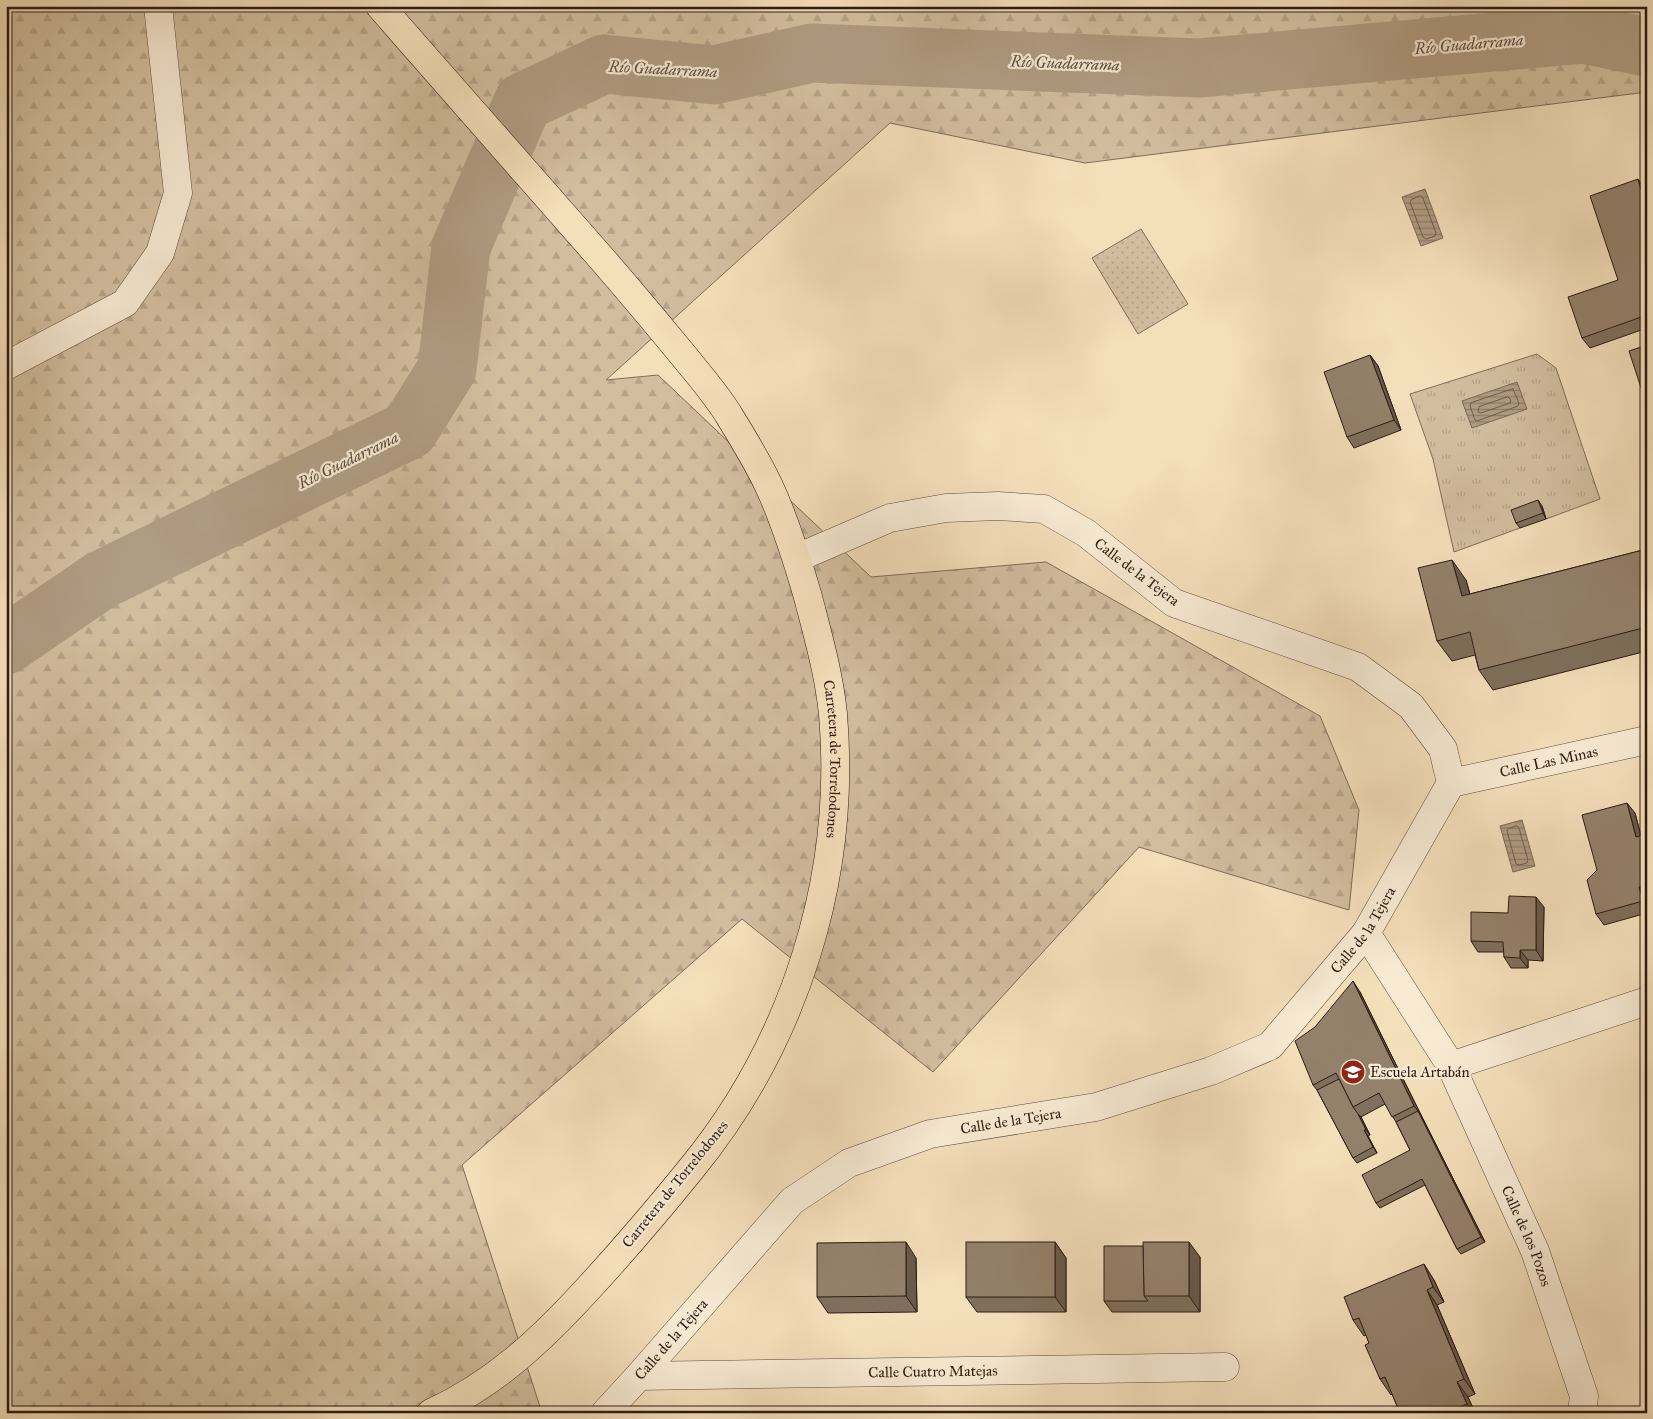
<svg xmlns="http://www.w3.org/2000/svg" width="1653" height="1419" font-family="'IM FELL Great Primer',serif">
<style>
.grass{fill:url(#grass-tufts);stroke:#7f6c5a}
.forest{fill:url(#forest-firs);stroke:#7f6c5a}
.park{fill:url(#park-dots);stroke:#7f6c5a}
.water{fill:url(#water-rules);stroke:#7b6856}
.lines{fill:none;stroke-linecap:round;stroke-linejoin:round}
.shore{stroke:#6e5c4b;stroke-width:1}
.river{stroke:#b09c82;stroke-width:59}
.minor-casing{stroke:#5e4c3e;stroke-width:29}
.major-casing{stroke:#2c1b14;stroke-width:29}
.minor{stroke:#f8ead3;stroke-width:28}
.major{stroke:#f4dfbb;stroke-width:28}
.wall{fill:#7f6f5c;stroke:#2c1b14}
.shaded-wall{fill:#685a4b;stroke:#2c1b14}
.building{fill:#94816b;stroke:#2c1b14}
.labels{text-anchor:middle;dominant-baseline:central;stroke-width:4.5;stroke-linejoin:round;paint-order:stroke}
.street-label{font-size:15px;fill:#2c1b14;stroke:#f8ead3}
.poi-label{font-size:15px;fill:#2c1b14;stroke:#f8ead3;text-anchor:start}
.water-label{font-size:16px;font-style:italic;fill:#614f40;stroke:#f8ead3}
</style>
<defs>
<pattern id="grass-tufts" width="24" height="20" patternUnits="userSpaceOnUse" patternTransform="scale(1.25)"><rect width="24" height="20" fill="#d2be9f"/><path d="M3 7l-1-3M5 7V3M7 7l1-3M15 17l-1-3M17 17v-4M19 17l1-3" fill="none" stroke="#b4a388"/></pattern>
<pattern id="forest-firs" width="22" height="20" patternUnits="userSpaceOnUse" patternTransform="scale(1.25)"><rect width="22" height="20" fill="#d2be9f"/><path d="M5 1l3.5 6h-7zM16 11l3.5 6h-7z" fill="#b4a388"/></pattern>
<pattern id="park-dots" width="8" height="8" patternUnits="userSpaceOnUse" patternTransform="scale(1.25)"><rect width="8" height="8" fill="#d2be9f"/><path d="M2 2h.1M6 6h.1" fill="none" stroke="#b4a388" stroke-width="1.8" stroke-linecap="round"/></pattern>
<pattern id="water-rules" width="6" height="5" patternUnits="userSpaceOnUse" patternTransform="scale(1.25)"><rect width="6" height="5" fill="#b09c82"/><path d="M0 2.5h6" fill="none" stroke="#8f7e69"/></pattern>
</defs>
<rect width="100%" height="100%" fill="#f4dfbb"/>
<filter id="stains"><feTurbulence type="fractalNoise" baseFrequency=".004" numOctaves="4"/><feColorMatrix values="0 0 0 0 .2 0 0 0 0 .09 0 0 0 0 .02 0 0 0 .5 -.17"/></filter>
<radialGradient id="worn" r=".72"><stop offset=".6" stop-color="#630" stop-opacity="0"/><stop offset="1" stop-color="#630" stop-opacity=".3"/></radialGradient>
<polygon class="grass" points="1537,354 1556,368 1600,499 1546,519 1542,506 1520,528 1454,552 1433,459 1410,394"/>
<polygon class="forest" points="6,6 1647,6 1647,92 1085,163 890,123 606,380 658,375 871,577 1046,562 1320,716 1359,810 1349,910 1139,847 933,1072 742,919 462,1165 542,1413 6,1413"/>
<polygon class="park" points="1141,229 1188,304 1138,334 1092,258"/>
<g class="water">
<polygon points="1425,189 1443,238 1421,246 1402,197"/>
<polygon points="1517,382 1527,409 1472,428 1462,401"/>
<polygon points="1522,820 1535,866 1513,872 1500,826"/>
</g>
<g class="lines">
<g class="shore">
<polygon points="1420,196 1423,198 1436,233 1435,236 1426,239 1423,237 1410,202 1411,200"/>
<polygon points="1513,389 1519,403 1518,406 1477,421 1475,420 1470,406 1471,403"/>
<polygon points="1508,397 1511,400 1510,403 1481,413 1478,412 1479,407"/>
<polygon points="1517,826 1519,828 1528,860 1527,863 1519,865 1516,864 1507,831 1508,829"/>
</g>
<polyline class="river" points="6,645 101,580 409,430 447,369 461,247 523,102 604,64 714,75 812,53 1199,68 1584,34 1647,47"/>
<defs>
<g id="minor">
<polyline points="6,366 125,303 160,253 178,193 158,6"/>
<path id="s1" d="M1451,783L1647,740"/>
<path id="s2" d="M1366,933L1451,1066L1535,1251L1584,1396L1582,1413"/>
<polyline points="1451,1066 1647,1001"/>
<path id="s3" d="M639,1376L1225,1367"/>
<path id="s4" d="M605,1413L639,1376L792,1201L849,1163L930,1134L1096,1107L1211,1071L1270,1046L1366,933L1451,783L1443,749L1411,706L1358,667L1174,603L1086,533L1044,509L998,506L946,508L890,518L797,558"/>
</g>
<g id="major">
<path id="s5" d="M380,6C451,88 523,169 595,251C625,285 654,320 683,355C699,375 717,395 730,417C743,438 757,461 768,484C785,520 797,559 808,597C818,636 829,674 833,714C847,877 795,1042 691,1169C657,1211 622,1252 585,1292C540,1341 493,1385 431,1413"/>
</g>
</defs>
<use href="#minor" class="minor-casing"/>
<use href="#major" class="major-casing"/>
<use href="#minor" class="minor"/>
<use href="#major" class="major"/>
</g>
<g class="wall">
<polygon points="1638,179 1645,190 1647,195 1647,328 1590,348 1582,338 1618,280"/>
<polygon points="1370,355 1378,366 1401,430 1354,448 1347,437"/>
<polygon points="1542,506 1546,519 1520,528 1516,523"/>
<polygon points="1647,549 1647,651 1493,690 1479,670 1475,655 1452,661 1437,641 1466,580 1470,594"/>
<polygon points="1635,813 1641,836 1647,834 1647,913 1604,925 1596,914 1597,870"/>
<polygon points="1544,907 1543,961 1528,960 1528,968 1511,968 1504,957 1504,952 1478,952 1471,941 1508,913"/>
<polygon points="1360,992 1422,1117 1485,1242 1461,1254 1457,1249 1425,1185 1380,1208 1376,1203 1410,1150 1396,1122 1385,1104 1361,1117 1370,1135 1368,1136 1377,1153 1357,1163 1353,1158 1317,1090 1313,1085 1315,1027"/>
<polygon points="1055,1242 1066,1258 1066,1312 977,1312 966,1297"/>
<polygon points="1200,1257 1200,1312 1112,1312 1104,1301"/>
<polygon points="916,1258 917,1312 828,1313 817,1297"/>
<polygon points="1434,1280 1444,1302 1437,1305 1475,1394 1468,1397 1475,1413 1400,1413 1392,1394 1391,1395 1380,1379 1369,1343 1366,1335 1364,1336 1353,1320"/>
</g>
<g class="shaded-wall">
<polygon points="1638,179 1645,190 1647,195 1647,202 1643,197"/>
<polygon points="1370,355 1378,366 1401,430 1394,420"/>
<polygon points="1538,500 1542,506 1546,519 1543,513"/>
<polygon points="1452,560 1466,580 1476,617 1462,596"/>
<polygon points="1627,803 1635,813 1644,848 1636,837"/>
<polygon points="1639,887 1647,897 1647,906 1643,901"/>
<polygon points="1536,897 1544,907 1543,961 1536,950"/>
<polygon points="1520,950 1528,960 1528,968 1520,958"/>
<polygon points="1353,981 1360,992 1422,1117 1485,1242 1481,1237 1418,1111 1414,1106"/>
<polygon points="1358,1114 1361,1117 1370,1135 1366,1130"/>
<polygon points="1364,1130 1368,1136 1377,1153 1373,1147"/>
<polygon points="906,1242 916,1258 917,1312 906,1296"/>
<polygon points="1055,1242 1066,1258 1066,1312 1055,1297"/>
<polygon points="1189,1242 1200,1257 1200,1312 1189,1296"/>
<polygon points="1424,1264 1434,1280 1444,1302 1433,1287"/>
<polygon points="1427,1290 1437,1305 1475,1394 1464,1379"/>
<polygon points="1457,1382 1468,1397 1475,1413 1473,1413 1467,1404"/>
</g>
<g class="building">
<polygon points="1638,179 1643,197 1647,196 1647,315 1582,338 1568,297 1618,280 1590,196"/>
<polygon points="1647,345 1647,406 1629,351"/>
<polygon points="1370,355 1394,420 1347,437 1324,372"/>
<polygon points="1538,500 1543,513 1516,523 1511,510"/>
<polygon points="1647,549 1647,627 1479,670 1470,632 1437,641 1418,568 1452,560 1462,596"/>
<polygon points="1627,803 1636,837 1647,834 1647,885 1639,887 1643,901 1596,914 1587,880 1597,870 1582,815"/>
<polygon points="1509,896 1536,897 1536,950 1520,950 1520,958 1504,957 1503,942 1471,941 1471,912 1508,913"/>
<polygon points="1353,981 1414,1106 1392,1117 1379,1093 1353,1107 1336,1073 1313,1085 1295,1041 1315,1027"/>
<polygon points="1339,1079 1353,1107 1358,1114 1366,1130 1364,1130 1373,1147 1353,1158 1317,1090"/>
<polygon points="1418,1111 1481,1237 1457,1249 1422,1179 1376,1203 1362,1175 1410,1150 1396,1122"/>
<polygon points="906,1242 906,1296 817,1297 817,1243"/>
<rect x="966" y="1242" width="89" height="55"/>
<polygon points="1143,1242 1189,1242 1189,1296 1144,1296"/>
<polygon points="1104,1246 1143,1246 1144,1296 1148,1301 1104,1301"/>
<polygon points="1424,1264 1433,1287 1427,1290 1464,1379 1457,1382 1467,1404 1445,1413 1400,1413 1385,1377 1380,1379 1365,1345 1369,1343 1359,1318 1353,1320 1344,1297"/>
</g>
<defs>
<symbol id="school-disc" viewBox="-11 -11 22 22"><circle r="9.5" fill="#8f2418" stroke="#f8ead3"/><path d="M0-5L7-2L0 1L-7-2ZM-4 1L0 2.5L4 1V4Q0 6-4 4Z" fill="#fff"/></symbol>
</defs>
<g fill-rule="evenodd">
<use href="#school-disc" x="1339" y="1058" width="28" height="28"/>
</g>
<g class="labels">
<g class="street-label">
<text transform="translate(1137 572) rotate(37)">Calle de la Tejera</text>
<text stroke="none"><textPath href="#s5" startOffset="902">Carretera de Torrelodones</textPath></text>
<text stroke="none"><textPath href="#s1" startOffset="100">Calle Las Minas</textPath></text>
<text stroke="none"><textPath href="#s4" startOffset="939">Calle de la Tejera</textPath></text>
<text stroke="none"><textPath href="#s4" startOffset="519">Calle de la Tejera</textPath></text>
<text transform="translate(675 1184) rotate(-51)">Carretera de Torrelodones</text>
<text stroke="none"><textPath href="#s2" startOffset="344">Calle de los Pozos</textPath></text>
<text stroke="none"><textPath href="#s4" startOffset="99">Calle de la Tejera</textPath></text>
<text stroke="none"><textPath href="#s3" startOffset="294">Calle Cuatro Matejas</textPath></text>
</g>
<g class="poi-label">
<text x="1370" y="1072">Escuela Artabán</text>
</g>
<g class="water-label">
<text transform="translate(1469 44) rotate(-5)">Río Guadarrama</text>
<text transform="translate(1065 63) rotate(2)">Río Guadarrama</text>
<text transform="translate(663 69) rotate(3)">Río Guadarrama</text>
<text transform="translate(348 460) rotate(-26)">Río Guadarrama</text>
</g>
</g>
<rect width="1653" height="1419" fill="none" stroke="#f4dfbb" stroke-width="25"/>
<rect x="8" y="8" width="1638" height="1404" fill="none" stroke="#2c1b14" stroke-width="2.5"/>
<rect x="12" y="12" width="1628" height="1394" fill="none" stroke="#2c1b14"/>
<rect width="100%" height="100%" filter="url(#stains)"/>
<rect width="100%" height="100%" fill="url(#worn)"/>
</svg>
